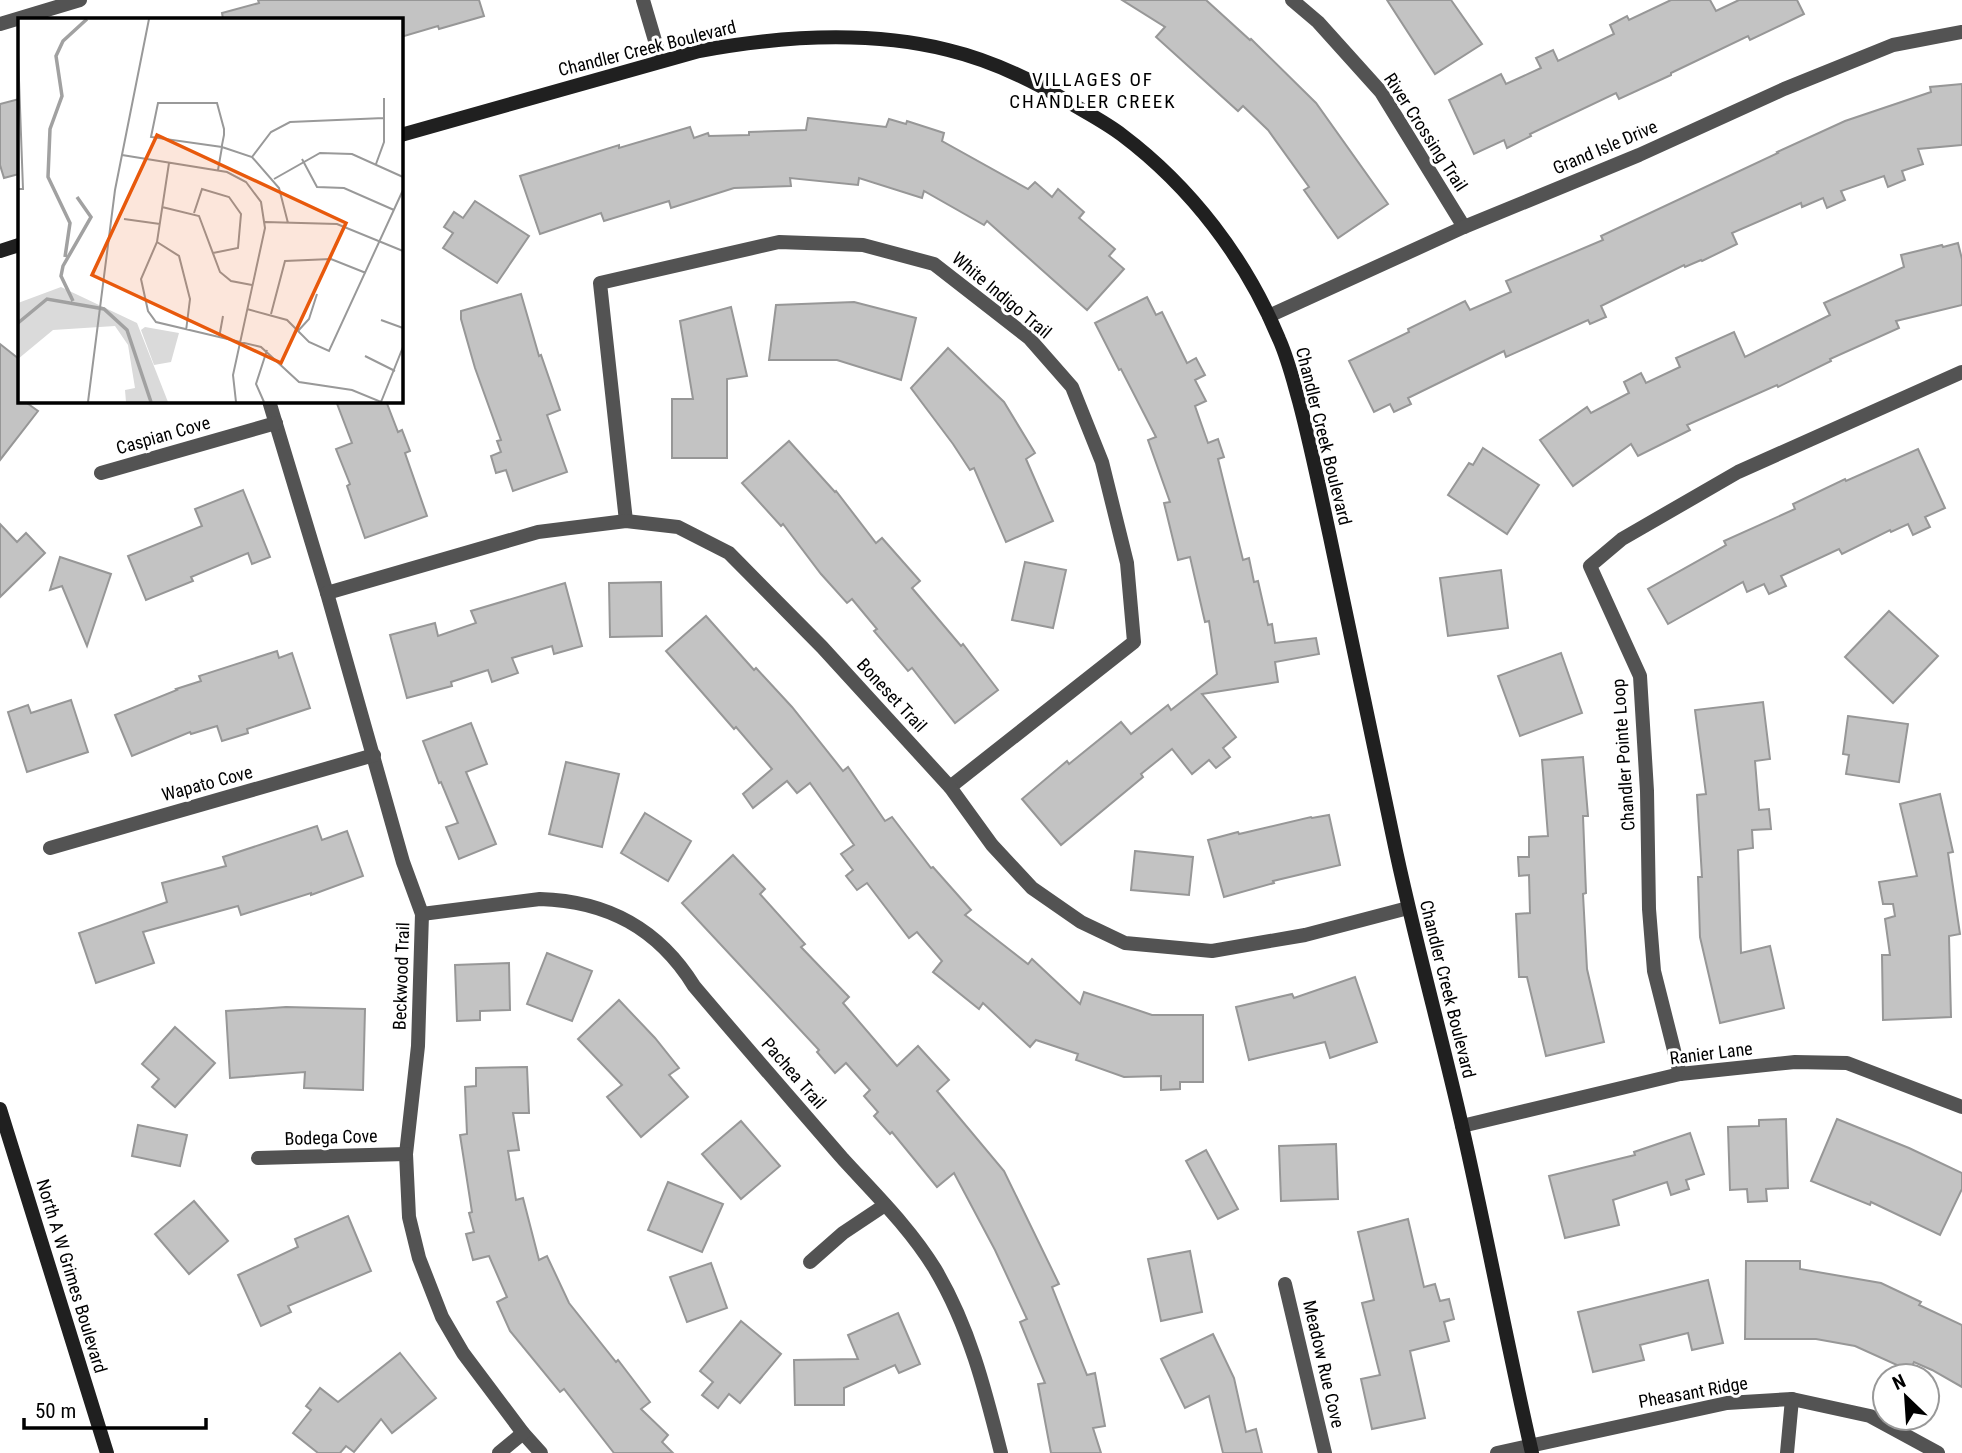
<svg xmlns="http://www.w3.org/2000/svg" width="1962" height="1453" font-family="'Roboto Condensed',sans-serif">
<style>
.building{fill:#c3c3c3;stroke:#979797;stroke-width:2}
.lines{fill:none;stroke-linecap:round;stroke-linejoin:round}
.street{stroke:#535353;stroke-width:14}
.secondary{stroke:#202020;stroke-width:14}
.labels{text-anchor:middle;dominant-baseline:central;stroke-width:6;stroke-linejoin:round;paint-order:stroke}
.street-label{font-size:18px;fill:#000;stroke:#fff}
.neighbourhood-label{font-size:19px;letter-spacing:2px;fill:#000;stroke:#fff}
.inset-river{fill:none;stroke:#a1a1a1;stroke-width:3.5}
.inset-road{fill:none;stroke:#999;stroke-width:2}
.view{fill:#e8590c;fill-opacity:0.15;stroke:#e8590c;stroke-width:3.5}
.inset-edge{fill:none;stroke:#000;stroke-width:3.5}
</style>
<rect width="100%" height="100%" fill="#fff"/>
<g class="building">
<polygon points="258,0 479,0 484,16 439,29 438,26 401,37 401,19 223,19 222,13 259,3"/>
<polygon points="1122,0 1206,0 1250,40 1251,39 1316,103 1388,204 1338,238 1304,190 1309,187 1268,130 1243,106 1238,111 1156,37 1165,27"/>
<polygon points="1387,0 1451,0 1482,44 1435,74"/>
<polygon points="1671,0 1710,0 1716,11 1739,0 1797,0 1804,14 1750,40 1748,36 1671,73 1671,75 1619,99 1616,93 1530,134 1531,136 1507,148 1504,140 1474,154 1449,100 1501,74 1506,84 1541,68 1536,58 1553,50 1558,61 1614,34 1610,25 1627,16 1629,20"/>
<polygon points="1962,84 1962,145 1918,149 1923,164 1902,171 1905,180 1888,187 1884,176 1841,191 1845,200 1827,208 1823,198 1802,207 1801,203 1732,233 1737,244 1702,261 1701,260 1685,267 1684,265 1601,306 1606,317 1590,324 1588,320 1506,357 1504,351 1408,398 1411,404 1394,412 1390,404 1374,412 1349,361 1409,332 1408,329 1465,301 1470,310 1511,292 1506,281 1603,240 1601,236 1778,153 1777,152 1845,121 1931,92 1930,87"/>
<polygon points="19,99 19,174 4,178 0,165 0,104"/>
<polygon points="808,118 886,127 889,119 906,124 907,121 944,133 942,141 1028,189 1035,182 1052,197 1058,189 1084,212 1079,218 1115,249 1109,256 1124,269 1087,310 987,221 984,225 924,191 922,198 859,178 858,185 790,178 791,186 734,188 671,208 669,201 604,221 601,213 540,234 520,176 619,145 619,148 690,127 694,138 708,133 709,136 749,135 749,132 806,130"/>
<polygon points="475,201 529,236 497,283 443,248 453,233 444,227 454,212 463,218"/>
<polygon points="1958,243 1962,259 1962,305 1896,321 1899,328 1830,359 1831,361 1778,387 1777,385 1687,425 1690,430 1638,456 1631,444 1573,486 1540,440 1587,407 1591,413 1629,393 1624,382 1641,373 1646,383 1680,367 1676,358 1734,332 1745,357 1830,315 1824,303 1904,267 1901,255 1942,245 1943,247"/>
<polygon points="521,294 539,356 541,355 560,410 547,415 567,472 513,491 506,470 496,473 491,456 501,452 497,441 501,440 475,368 461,319 461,311"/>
<polygon points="1147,297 1156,315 1162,312 1187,363 1196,358 1205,375 1195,380 1206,401 1195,406 1208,443 1218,439 1224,457 1218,459 1243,560 1249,558 1254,582 1258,581 1268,625 1272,624 1275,643 1316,638 1319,654 1275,662 1278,682 1202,694 1236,737 1223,748 1230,757 1216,768 1209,760 1192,774 1172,749 1141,774 1143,777 1061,845 1022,799 1067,761 1069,764 1121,722 1131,734 1168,705 1171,710 1217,674 1209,621 1205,622 1190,557 1178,560 1164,503 1170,502 1148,440 1156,437 1121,369 1119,370 1095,323"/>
<polygon points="854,302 916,318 901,380 837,360 769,360 776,305"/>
<polygon points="731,307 747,376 727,379 727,458 672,458 672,399 693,399 680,321"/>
<polygon points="0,344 19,359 19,401 24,401 38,411 0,460"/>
<polygon points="948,348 1004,402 1035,453 1026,459 1053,521 1006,542 974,468 970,470 953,444 911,388"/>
<polygon points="336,401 386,401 398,432 402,430 410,451 405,453 427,516 365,538 347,486 350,484 336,449 352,443"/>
<polygon points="789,441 835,492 836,491 876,543 882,538 920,581 912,588 961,646 963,644 998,690 955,723 912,668 908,671 874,631 877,629 852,599 847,603 821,574 783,524 781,526 742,483"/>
<polygon points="1483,448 1539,485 1507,534 1448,495 1469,463 1473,465"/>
<polygon points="1918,449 1945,508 1925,517 1930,527 1913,535 1908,524 1891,532 1890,530 1842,554 1839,549 1781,576 1786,586 1769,594 1764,584 1747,592 1743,582 1668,624 1648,589 1726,545 1724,541 1795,509 1793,504 1845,479 1846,481"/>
<polygon points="243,490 270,557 252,564 248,553 191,577 193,581 146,600 128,556 202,526 195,509"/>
<polygon points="0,524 17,542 26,533 45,553 0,597"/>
<polygon points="60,557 111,574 87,646 62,586 50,590"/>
<polygon points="1025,562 1066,570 1053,628 1012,620"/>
<polygon points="1501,570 1508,628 1448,636 1440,578"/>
<polygon points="661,582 662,636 610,637 609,583"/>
<polygon points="565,583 582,646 554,654 552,646 512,658 518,673 492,682 488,670 451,682 452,686 407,698 390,635 435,623 438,636 476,623 471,611"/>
<polygon points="1889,611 1938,656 1893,703 1845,657"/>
<polygon points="706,616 754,670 756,668 792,707 843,771 848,767 885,821 892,817 931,868 933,867 971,910 965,915 1028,964 1032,959 1080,1004 1084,992 1152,1015 1203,1015 1203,1082 1180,1082 1180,1089 1161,1090 1161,1076 1124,1077 1076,1060 1078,1054 1036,1040 1030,1047 983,1003 979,1009 933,972 942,961 917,932 909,938 867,883 857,890 846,876 853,870 841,854 854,845 810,783 797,793 787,781 753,808 743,794 772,769 736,727 734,729 666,651"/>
<polygon points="277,651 279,658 292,653 310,708 247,729 248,733 222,741 217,726 191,734 190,732 132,756 115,715 177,690 176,689 201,681 199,676"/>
<polygon points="1561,653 1582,713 1520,736 1498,676"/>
<polygon points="71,700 88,752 27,772 8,712 28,705 31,713"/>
<polygon points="1763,702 1770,759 1755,761 1759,810 1769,809 1771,829 1752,830 1753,848 1738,850 1741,953 1770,946 1784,1008 1720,1023 1700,937 1698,877 1702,877 1697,795 1706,794 1695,710"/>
<polygon points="1848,716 1908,724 1899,782 1846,774 1849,755 1843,754"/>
<polygon points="471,723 487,764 466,772 496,844 459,859 446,827 458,823 441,782 439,783 423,741"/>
<polygon points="1583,757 1588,816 1583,816 1586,893 1583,894 1587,969 1604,1042 1546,1056 1527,977 1519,977 1516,914 1530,913 1529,875 1519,876 1518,857 1529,857 1529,837 1548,836 1542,760"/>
<polygon points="566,762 619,774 602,847 549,834"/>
<polygon points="1940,794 1953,852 1948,853 1960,934 1949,936 1951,1017 1883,1020 1882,955 1890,955 1885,919 1895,916 1893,904 1883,904 1879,882 1917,876 1900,804"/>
<polygon points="645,813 691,841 668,881 621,853"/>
<polygon points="1329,815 1340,865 1273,881 1274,883 1224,897 1208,840 1238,832 1239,834 1311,817 1312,818"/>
<polygon points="317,826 322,840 347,831 363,876 311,895 311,893 241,915 238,906 143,932 154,963 96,983 79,933 167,902 162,883 226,866 223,857"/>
<polygon points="1135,851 1193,857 1189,895 1131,890"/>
<polygon points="733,855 765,889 760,894 805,944 801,947 849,997 843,1003 897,1066 918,1046 949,1080 937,1091 1004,1171 1059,1284 1052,1287 1087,1375 1095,1373 1105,1426 1093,1428 1101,1453 1051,1453 1038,1384 1045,1383 1020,1322 1027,1319 995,1250 954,1173 937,1187 892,1132 890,1134 874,1116 878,1112 864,1096 870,1090 846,1063 835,1073 817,1052 819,1050 682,903"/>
<polygon points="547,953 592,971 572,1021 527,1004"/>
<polygon points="509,963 510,1010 480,1011 480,1020 457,1021 455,965"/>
<polygon points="1355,977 1377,1042 1330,1058 1325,1042 1249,1060 1236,1007 1292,994 1294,998"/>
<polygon points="619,1000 655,1038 679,1068 669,1075 688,1097 641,1137 607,1097 622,1085 578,1039"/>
<polygon points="286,1007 365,1009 363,1090 304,1088 305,1072 230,1078 226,1011"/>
<polygon points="175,1027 215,1063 175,1107 152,1087 159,1079 142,1064"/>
<polygon points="527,1067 529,1113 513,1113 519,1150 508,1151 516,1200 523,1198 539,1260 547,1256 569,1303 616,1362 618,1360 650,1402 641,1409 668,1435 662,1442 673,1453 614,1453 564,1389 560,1392 510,1331 497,1302 507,1297 489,1256 473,1260 466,1234 474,1232 469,1213 472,1212 460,1135 467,1134 465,1087 476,1086 476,1068"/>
<polygon points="1786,1119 1788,1188 1766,1189 1767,1201 1748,1202 1747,1189 1730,1190 1728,1127 1759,1126 1759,1120"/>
<polygon points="1837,1119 1909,1148 1962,1173 1962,1189 1940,1235 1871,1202 1870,1205 1811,1181"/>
<polygon points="741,1121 780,1166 741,1199 702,1154"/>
<polygon points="138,1125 187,1135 180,1166 132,1156"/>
<polygon points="1690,1133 1704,1174 1686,1180 1689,1189 1671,1195 1667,1182 1613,1200 1619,1225 1565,1238 1549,1176 1635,1155 1634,1152"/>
<polygon points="1336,1144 1338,1199 1281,1201 1279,1146"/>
<polygon points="1206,1150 1238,1209 1218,1219 1186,1161"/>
<polygon points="668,1182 723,1204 702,1252 648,1230"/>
<polygon points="194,1201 228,1241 189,1274 155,1234"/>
<polygon points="348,1216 371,1271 288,1306 291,1312 261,1326 238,1275 298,1247 295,1239"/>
<polygon points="1408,1219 1424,1287 1435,1284 1440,1301 1449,1299 1454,1319 1444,1322 1449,1341 1410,1351 1425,1418 1372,1429 1361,1379 1380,1375 1362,1303 1374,1300 1358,1232"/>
<polygon points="1190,1251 1202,1312 1161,1321 1148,1259"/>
<polygon points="1746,1261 1800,1261 1800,1269 1881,1283 1921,1302 1919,1305 1962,1325 1962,1387 1932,1370 1914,1362 1910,1371 1855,1346 1816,1339 1745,1339"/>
<polygon points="711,1263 727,1308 687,1322 670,1277"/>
<polygon points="1708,1280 1723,1343 1692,1350 1688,1333 1640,1345 1644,1360 1593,1372 1578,1312"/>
<polygon points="898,1313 920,1364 899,1373 895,1365 844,1388 844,1405 795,1405 794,1360 858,1359 848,1335"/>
<polygon points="741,1321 781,1354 740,1403 729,1394 718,1408 702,1395 713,1382 700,1371"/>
<polygon points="1213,1334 1234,1378 1246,1432 1256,1429 1262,1453 1223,1453 1209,1396 1185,1408 1161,1359"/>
<polygon points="400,1353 436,1398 392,1433 381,1419 354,1452 346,1446 340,1453 318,1453 293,1433 311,1410 306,1406 320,1388 338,1402"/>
</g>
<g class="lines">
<g class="street">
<polyline points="643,0 661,61"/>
<polyline points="1292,0 1318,22 1381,92 1464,227"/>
<polyline points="0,24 80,0"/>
<polyline points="1269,316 1464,227 1639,155 1784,89 1893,45 1962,32"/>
<polyline points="269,401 327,593 403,862 422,914 418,1046 406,1154 409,1217 419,1258 442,1317 463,1353 523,1433 541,1453"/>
<polyline points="101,473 276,423"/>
<polyline points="626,521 600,283 779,242 863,245 934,264 1029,338 1072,387 1102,462 1127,563 1134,642 950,787"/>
<polyline points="327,593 538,532 626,521 678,527 729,553 822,647 950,787 992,845 1032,888 1081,922 1125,943 1212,951 1305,935 1408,908"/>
<polyline points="50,848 374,755"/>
<path d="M422,914L540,899C607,901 658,928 694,986C743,1044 793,1101 843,1159C875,1194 910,1228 935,1269C969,1326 985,1389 1001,1453"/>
<polyline points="1680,1074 1654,971 1649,909 1647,791 1640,676 1590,566 1622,539 1738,472 1962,372"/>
<polyline points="1462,1126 1680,1074 1795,1062 1847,1063 1962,1107"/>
<polyline points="258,1158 406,1154"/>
<polyline points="810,1262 843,1233 885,1205"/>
<polyline points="1285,1284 1325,1453"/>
<polyline points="499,1453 523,1433"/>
<polyline points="1497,1453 1727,1403 1792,1399 1870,1416 1938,1453"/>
<polyline points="1787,1453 1792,1399"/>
</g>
<g class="secondary">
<path d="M401,135L699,51C780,36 867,30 948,50C990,60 1030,79 1067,101C1085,112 1105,122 1122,135C1191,187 1246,259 1279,339C1288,359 1293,380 1299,401C1311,446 1320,491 1330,537C1351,637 1372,737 1393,837C1413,934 1440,1029 1462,1126C1487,1235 1507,1344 1532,1453"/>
<polyline points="0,251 19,245"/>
<polyline points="0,1109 107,1453"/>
</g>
</g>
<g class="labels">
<g class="street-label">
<text transform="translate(647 48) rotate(-14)">Chandler Creek Boulevard</text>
<text transform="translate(1426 132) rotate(57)">River Crossing Trail</text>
<text transform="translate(1605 147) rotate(-23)">Grand Isle Drive</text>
<text transform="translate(1002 295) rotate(40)">White Indigo Trail</text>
<text transform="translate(163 435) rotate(-16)">Caspian Cove</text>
<text transform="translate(1324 436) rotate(76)">Chandler Creek Boulevard</text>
<text transform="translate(892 695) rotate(47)">Boneset Trail</text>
<text transform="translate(1623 755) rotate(-94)">Chandler Pointe Loop</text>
<text transform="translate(207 783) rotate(-15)">Wapato Cove</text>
<text transform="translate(401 976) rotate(-88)">Beckwood Trail</text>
<text transform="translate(1448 989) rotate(76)">Chandler Creek Boulevard</text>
<text transform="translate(1711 1053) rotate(-7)">Ranier Lane</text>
<text transform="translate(794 1073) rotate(49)">Pachea Trail</text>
<text transform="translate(331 1137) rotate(-2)">Bodega Cove</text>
<text transform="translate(72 1276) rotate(73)">North A W Grimes Boulevard</text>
<text transform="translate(1324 1364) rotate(77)">Meadow Rue Cove</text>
<text transform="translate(1693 1392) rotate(-10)">Pheasant Ridge</text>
</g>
<g class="neighbourhood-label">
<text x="1093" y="79">VILLAGES OF<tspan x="1093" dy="22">CHANDLER CREEK</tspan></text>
</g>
</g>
<g transform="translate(18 18)">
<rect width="385" height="385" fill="#fff"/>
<path d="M43,269L119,305L150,384H108L107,372L117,370L110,327L97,308L35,312L0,341V285ZM127,309L161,315L153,344L136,347L123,312Z" fill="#dadada"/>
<path class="inset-river" d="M47,239L52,205L30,159L32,111L44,78L38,38L45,23L69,1M55,283L43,258L45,248L73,199L59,179M0,305L29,281L86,291L109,312L133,384"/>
<path class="inset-road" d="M104,137L209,154L228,164L243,184L247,210L215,357L218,384M234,139L253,114L272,104L366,100M284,141L299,169L326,170L376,192M151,145L139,224L123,261L130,293L138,304L243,329L281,364L334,372L363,384L385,329M358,146L366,124V80M200,152L204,129V127L206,117V111L199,85H140L133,119L204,129L234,139L261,170L270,205M256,161L302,135L334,136L385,159M0,171H5L0,35M144,189L181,198L202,254L213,263L234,267M176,195L184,171L211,179L223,196L220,230L195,235M106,201L142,206M247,204L319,206L385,233M139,224L161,238L172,281L168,313M229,291L269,302L291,324L311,333L385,172M253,296L267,243L313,241L348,255M363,302L385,310M280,313L291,301L299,276M201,320L205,298M347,338L377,353M70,384L97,172L131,1M246,384L238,366L249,332"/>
<path class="view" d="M139,117L328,205L263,345L74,257Z"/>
<rect width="385" height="385" class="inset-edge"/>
</g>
<g transform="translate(1906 1397) rotate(335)"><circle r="33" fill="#ffffff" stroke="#999999" stroke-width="2"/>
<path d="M0-5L12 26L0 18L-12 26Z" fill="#000000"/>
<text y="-10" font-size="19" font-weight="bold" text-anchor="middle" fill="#000000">N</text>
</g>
<path d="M24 1418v10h182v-10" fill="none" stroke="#000000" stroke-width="3.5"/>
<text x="35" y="1418" font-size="21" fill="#000000" stroke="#ffffff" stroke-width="5" paint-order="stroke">50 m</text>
</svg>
